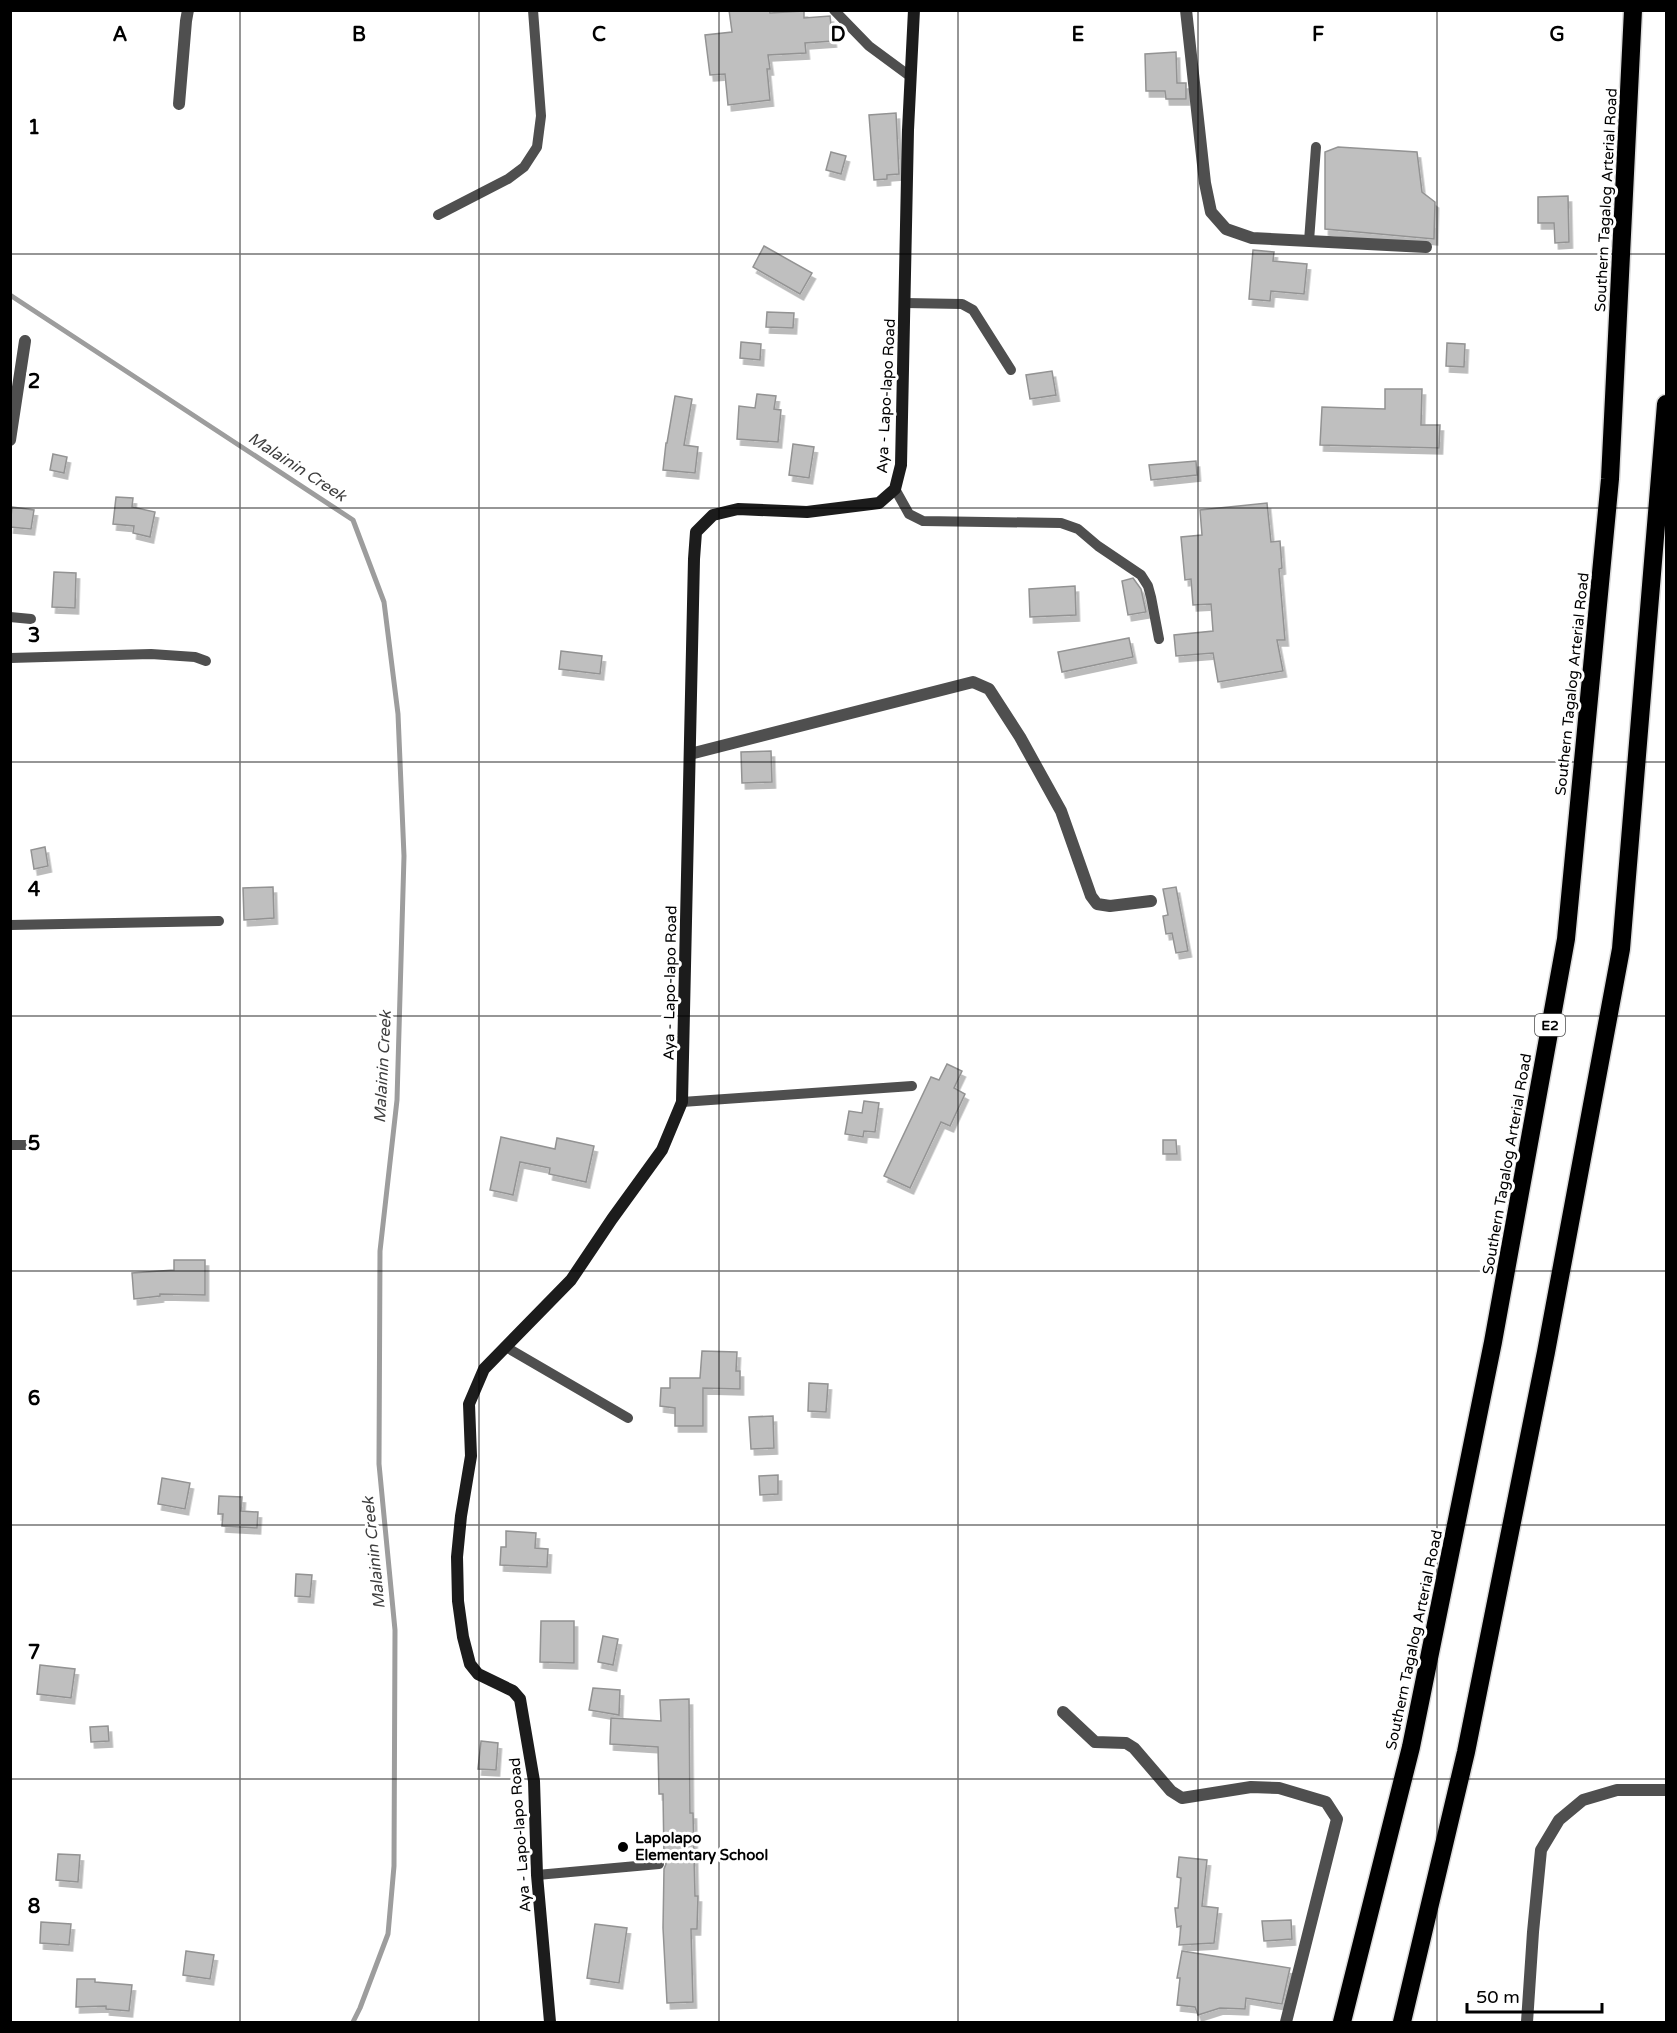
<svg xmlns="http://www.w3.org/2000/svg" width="1677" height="2033" font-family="'Varela Round',sans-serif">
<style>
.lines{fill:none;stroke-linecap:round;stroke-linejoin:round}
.stream{stroke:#9d9d9d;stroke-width:5}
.building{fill:#bfbfbf;stroke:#939393;stroke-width:1.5;filter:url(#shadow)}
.highway-casing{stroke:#dbdbdb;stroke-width:21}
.lane{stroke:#4f4f4f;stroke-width:10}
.street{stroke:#4f4f4f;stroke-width:12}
.secondary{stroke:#1c1c1c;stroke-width:12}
.highway{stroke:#000;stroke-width:18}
.grid{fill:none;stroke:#000;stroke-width:1.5;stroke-opacity:0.55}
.poi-dot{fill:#000;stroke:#fff;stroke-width:2}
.labels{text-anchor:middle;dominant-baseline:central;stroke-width:6;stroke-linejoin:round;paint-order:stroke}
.shield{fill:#fff;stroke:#4c4c4c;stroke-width:1.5}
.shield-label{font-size:14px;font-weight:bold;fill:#000}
.street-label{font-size:15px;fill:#000;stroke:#fff}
.poi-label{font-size:15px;font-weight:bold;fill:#000;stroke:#fff;text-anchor:start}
.water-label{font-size:16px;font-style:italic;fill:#3e3e3e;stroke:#fff}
.grid-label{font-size:20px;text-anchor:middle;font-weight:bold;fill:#000;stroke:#fff;stroke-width:6;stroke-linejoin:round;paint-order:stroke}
</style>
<defs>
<filter id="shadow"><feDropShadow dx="3.5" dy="6" stdDeviation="0" flood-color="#0004"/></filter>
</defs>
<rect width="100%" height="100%" fill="#fff"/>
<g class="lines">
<polyline class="stream" points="10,295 353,520 384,602 398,714 404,856 397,1100 380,1251 379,1464 395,1630 394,1866 388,1934 360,2008 353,2022"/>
</g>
<g class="building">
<polygon points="729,10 769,10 770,13 804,11 804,18 830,16 833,41 805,43 806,53 768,55 770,69 767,69 770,100 728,105 725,74 710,75 705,35 732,32"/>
<polygon points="1176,52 1177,83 1186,83 1186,99 1166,99 1165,91 1146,91 1145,54"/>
<polygon points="896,113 899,174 887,175 887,179 874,180 869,115"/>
<polygon points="1338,147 1417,152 1422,192 1435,202 1434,239 1325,229 1325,152"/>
<polygon points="831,152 846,156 841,174 826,170"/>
<polygon points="1568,196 1569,242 1555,243 1554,223 1538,223 1538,197"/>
<polygon points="764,246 812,273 800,294 753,267"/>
<polygon points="1253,250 1274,252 1273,261 1307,264 1304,294 1271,291 1270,301 1249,299"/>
<polygon points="767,312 794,313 793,328 766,327"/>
<polygon points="741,342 761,344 760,360 740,358"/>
<polygon points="1447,343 1465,344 1464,367 1446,366"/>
<polygon points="1052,371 1056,395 1030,399 1026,375"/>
<polygon points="1385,389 1422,389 1421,425 1440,425 1439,448 1320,445 1322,407 1385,409"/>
<polygon points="757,394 776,396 774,409 781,410 778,442 737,439 739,406 755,408"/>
<polygon points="675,396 692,399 684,445 698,447 695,473 663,470 666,443 667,443"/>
<polygon points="793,444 814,447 809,478 789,475"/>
<polygon points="53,454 67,457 64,473 50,470"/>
<polygon points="1196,461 1197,475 1151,480 1149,465"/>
<polygon points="116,497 133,498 132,507 155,512 150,537 133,533 134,526 113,524"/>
<polygon points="1267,503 1271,542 1280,541 1282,568 1279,569 1285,640 1277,640 1283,671 1218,682 1213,653 1176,656 1174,635 1213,631 1211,604 1193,605 1191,579 1185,580 1181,537 1202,535 1200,510"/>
<polygon points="12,507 34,510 31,529 10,527"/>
<polygon points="54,572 76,573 75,608 52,607"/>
<polygon points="1133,578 1141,589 1146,612 1128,615 1122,581"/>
<polygon points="1075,586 1076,615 1030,617 1029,589"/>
<polygon points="1129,638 1133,657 1062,672 1058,652"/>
<polygon points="561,651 602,656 600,674 559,669"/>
<polygon points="771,751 772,782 742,783 741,752"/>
<polygon points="45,847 48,866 34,869 31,850"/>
<polygon points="273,887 274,918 244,920 243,888"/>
<polygon points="1176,887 1188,951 1176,953 1172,933 1166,934 1163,916 1168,915 1163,889"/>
<polygon points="947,1064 962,1071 954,1088 965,1094 950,1126 941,1122 910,1188 884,1176 931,1077 939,1080"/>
<polygon points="864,1101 879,1103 875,1132 864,1131 863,1137 845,1134 849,1111 862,1113"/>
<polygon points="501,1137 555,1149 557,1138 594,1146 586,1182 549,1174 550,1168 520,1162 513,1195 490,1190"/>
<polygon points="1163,1140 1176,1140 1177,1154 1163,1154"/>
<polygon points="174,1260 205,1260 205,1295 160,1294 160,1296 134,1299 132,1273 174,1270"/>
<polygon points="702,1351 737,1352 736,1371 740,1371 740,1389 703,1388 703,1426 675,1426 675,1408 660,1406 661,1388 670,1388 670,1378 700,1378"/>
<polygon points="809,1383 828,1384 826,1412 808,1411"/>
<polygon points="773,1416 774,1448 751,1449 749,1417"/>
<polygon points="778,1475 778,1494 760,1495 759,1476"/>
<polygon points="162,1478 190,1483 185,1509 158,1504"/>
<polygon points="219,1496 242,1497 241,1511 258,1512 257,1528 222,1526 223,1514 218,1514"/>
<polygon points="506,1531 536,1533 535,1548 548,1549 547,1567 500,1565 501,1547 506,1547"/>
<polygon points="296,1574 312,1575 310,1597 295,1596"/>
<polygon points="541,1621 574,1621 574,1663 540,1662"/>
<polygon points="603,1636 618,1639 613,1665 598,1662"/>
<polygon points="40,1665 75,1669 71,1698 37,1694"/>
<polygon points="593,1688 620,1690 619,1715 589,1710"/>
<polygon points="689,1699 690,1813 693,1813 695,1896 698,1896 697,1929 691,1929 693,2002 667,2003 663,1928 664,1869 666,1864 664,1859 663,1794 659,1794 658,1747 610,1744 611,1718 661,1721 660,1700"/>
<polygon points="108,1726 109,1741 91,1742 90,1727"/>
<polygon points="481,1741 498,1743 496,1770 478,1769"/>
<polygon points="58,1854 80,1855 78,1882 56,1880"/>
<polygon points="1179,1857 1207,1860 1202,1906 1218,1908 1214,1943 1179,1945 1181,1926 1177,1927 1175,1908 1178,1908 1181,1878 1177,1877"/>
<polygon points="1291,1920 1292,1939 1264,1941 1262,1921"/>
<polygon points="41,1922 71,1924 69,1945 40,1943"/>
<polygon points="595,1924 627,1928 619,1983 587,1978"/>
<polygon points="186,1951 214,1955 210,1979 183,1975"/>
<polygon points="1182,1951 1290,1968 1282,2004 1246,1998 1245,2009 1220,2008 1198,2015 1195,2007 1177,2005 1180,1978 1177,1978"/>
<polygon points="77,1979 95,1979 95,1982 132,1985 129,2011 106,2009 106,2006 76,2007"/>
</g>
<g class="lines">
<defs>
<g id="highway">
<polyline points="1342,2022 1411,1747 1493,1342 1566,939 1610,479 1633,10"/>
<polyline points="1402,2022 1466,1752 1546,1352 1621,949 1666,404"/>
</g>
</defs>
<use href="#highway" class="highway-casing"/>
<g class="lane">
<polyline points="834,10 869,46 911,77"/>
<polyline points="438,215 508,179 524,167 537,147 541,116 533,10"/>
<polyline points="1309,241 1316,147"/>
<polyline points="905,303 962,304 973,310 1011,370"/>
<polyline points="895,489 909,514 923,521 1061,523 1078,529 1098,546 1141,575 1148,586 1151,597 1159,639"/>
<polyline points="10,617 31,619"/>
<polyline points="10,658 151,654 195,657 206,661"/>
<polyline points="10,925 219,921"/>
<polyline points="682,1102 912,1086"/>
<polyline points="10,1145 37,1145"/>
<polyline points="506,1347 628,1418"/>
<polyline points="537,1875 659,1864"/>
</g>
<g class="street">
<polyline points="1186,10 1205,183 1211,212 1226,229 1252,238 1426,247"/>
<polyline points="179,104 186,21 188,10"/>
<polyline points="10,440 25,341"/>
<polyline points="690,754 973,682 989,689 1020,737 1061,811 1091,896 1097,904 1110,906 1151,901"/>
<polyline points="1063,1712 1095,1742 1126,1743 1134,1748 1171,1791 1182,1798 1251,1787 1279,1788 1326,1802 1337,1819 1286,2022"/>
<polyline points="1527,2022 1533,1932 1541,1850 1559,1820 1583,1800 1617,1790 1666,1790"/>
</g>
<polyline class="secondary" points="550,2022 537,1875 534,1781 520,1699 513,1691 478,1674 470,1664 463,1637 458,1601 457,1557 461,1516 471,1456 469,1404 484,1369 571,1280 612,1219 662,1150 682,1102 694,559 696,532 713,515 738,509 807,512 879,503 895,489 901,465 908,130 914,10"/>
<use href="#highway" class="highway"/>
</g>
<path class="grid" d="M240,10V2022M479,10V2022M719,10V2022M958,10V2022M1198,10V2022M1437,10V2022M10,254H1666M10,508H1666M10,762H1666M10,1016H1666M10,1271H1666M10,1525H1666M10,1779H1666"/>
<circle class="poi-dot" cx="623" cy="1847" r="6"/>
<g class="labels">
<rect class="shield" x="1535" y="1014" width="30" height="22" rx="4.5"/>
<g class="shield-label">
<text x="1550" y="1025">E2</text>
</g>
<g class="street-label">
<text transform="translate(1606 200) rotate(-87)">Southern Tagalog Arterial Road</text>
<text transform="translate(886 396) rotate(-87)">Aya - Lapo-lapo Road</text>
<text transform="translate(1572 684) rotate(-84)">Southern Tagalog Arterial Road</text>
<text transform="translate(670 983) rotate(-89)">Aya - Lapo-lapo Road</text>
<text transform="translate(1507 1164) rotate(-80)">Southern Tagalog Arterial Road</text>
<text transform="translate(1414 1640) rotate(-78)">Southern Tagalog Arterial Road</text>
<text transform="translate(520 1835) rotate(-94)">Aya - Lapo-lapo Road</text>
</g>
<g class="poi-label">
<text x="635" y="1838">Lapolapo<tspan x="635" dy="17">Elementary School</tspan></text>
</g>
<g class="water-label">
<text transform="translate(297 467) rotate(33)">Malainin Creek</text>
<text transform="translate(383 1067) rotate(-87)">Malainin Creek</text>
<text transform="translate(374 1553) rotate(-96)">Malainin Creek</text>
</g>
</g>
<g class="grid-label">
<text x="120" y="41">A</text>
<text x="359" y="41">B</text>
<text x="599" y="41">C</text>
<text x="838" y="41">D</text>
<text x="1078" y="41">E</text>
<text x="1318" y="41">F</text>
<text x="1557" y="41">G</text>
<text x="34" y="134">1</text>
<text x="34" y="388">2</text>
<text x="34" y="642">3</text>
<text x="34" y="896">4</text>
<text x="34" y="1150">5</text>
<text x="34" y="1405">6</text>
<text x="34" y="1659">7</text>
<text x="34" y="1913">8</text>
</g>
<rect width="1677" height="2033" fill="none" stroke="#000000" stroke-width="24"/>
<path d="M1467 2003v9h135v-9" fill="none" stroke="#000000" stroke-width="3"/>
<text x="1476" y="2003" font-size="18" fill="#000000" stroke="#ffffff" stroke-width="4.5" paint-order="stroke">50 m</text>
</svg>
